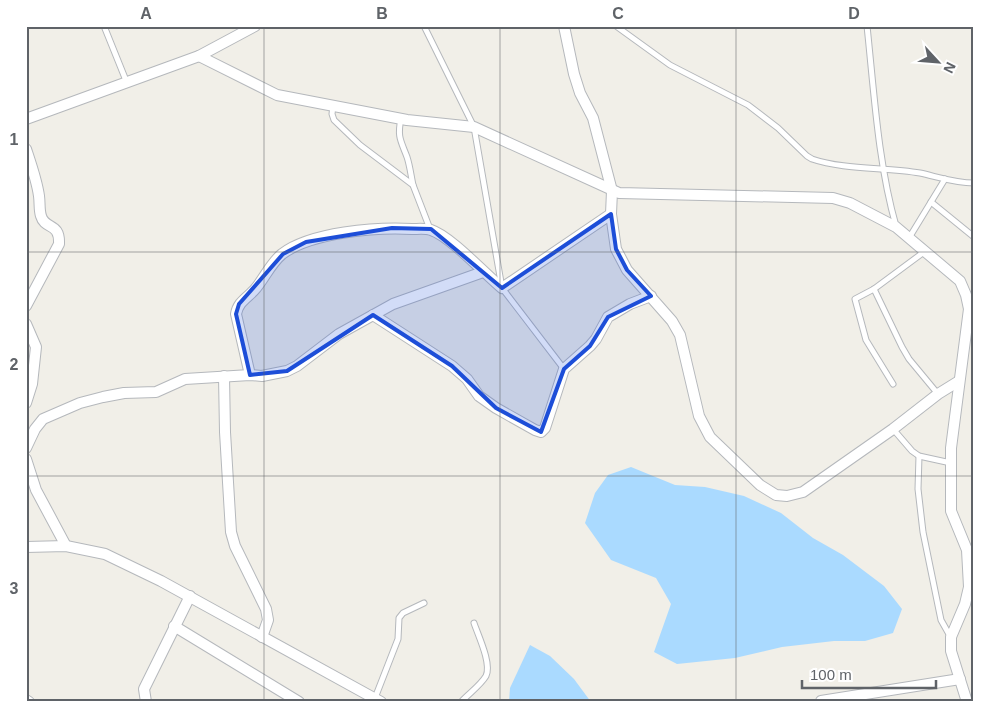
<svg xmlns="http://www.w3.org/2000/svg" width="1000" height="728" font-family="Helvetica,sans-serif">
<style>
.water{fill:#aadaff}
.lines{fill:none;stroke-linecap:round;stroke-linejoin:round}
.service-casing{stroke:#b5b8bc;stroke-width:7}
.minor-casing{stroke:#b5b8bc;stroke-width:12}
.service{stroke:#fff;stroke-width:5}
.minor{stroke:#fff;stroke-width:10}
.marked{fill:#1d4ed8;fill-opacity:0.2;stroke:#1d4ed8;stroke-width:4;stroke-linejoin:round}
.grid{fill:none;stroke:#5f6368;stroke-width:1;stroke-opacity:0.55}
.neatline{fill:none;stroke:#5f6368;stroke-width:2}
.grid-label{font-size:16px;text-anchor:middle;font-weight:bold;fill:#5f6368}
</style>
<rect width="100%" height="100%" fill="#f1efe8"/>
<g class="water">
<polygon points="631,467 675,485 705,487 744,496 781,513 813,538 843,555 884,586 902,609 893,633 865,641 834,641 782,647 735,658 677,664 654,652 671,604 656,578 611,560 585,523 595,493 608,475"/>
<polygon points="530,645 550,656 574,679 591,702 509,702 510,688"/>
</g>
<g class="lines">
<defs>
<g id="service">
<polyline points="104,26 127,83"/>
<polyline points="424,26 474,127 502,288 564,369"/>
<path d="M616,26L670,65L748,105L778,128L807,156L812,159C844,170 886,167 920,173C938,177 955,183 974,183"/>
<path d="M867,26C874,91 878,163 896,226"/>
<polyline points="333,106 332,114 334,120 360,145 413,185 430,229"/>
<path d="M401,119C397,137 401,141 407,157C410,166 411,176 413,185"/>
<polyline points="931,202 974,237"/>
<polyline points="909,238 945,179"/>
<polyline points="874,289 902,347 909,359 938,394"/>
<polyline points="893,384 866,340 855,299 874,289 924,252"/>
<polyline points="893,429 912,451 919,456 951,463"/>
<polyline points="919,456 918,489 923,532 941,620 950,636"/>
<polyline points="375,698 398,639 399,618 403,613 424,603"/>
<path d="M461,702C468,694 480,686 486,676C492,664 478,635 474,623"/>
</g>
<g id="minor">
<polyline points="564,26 574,74 580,93 593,118 612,191 611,214 616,249 627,270 672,321 680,335 699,416 710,437 760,485 776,495 787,496 803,492 893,429 938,394 959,381"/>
<polyline points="199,56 277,95 407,120 474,127 619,193 833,198 850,203 896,227 960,281 966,295 969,309 951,448 951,511 967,550 969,587 965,604 951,637 951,651 967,702"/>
<polyline points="26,119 199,56 255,26"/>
<path d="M26,149C31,164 37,181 39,196C40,203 39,210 41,216C45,230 60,222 59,244L26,306"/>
<polyline points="373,315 452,366 467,379 479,396 496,408 535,430 541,432 545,428 564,369 590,346 596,339 608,317 630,304 651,296"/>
<polyline points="26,324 36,347 32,384 26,403"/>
<path d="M250,375L236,314C238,301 249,297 256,288C265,277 271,263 282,254C311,232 376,227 412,229C418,229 426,228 431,230C450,236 485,274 502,288L611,214"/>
<polyline points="224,376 225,432 231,532 235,546 266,609 268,620 262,637"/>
<polyline points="26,448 35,429 43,419 80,403 103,397 124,393 156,392 185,379 250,375 262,376 287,371 297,366 339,334 393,304 483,272"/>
<polyline points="26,459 36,490 66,546"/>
<polyline points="26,547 66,546 105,554 161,581 381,702"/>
<polyline points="174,626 299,702"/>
<polyline points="26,700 29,702"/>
<polyline points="821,701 960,679"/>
<polyline points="146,702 144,689 190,596"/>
</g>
</defs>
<use href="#service" class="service-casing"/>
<use href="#minor" class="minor-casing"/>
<use href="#service" class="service"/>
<use href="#minor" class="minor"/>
</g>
<path class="marked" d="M611,214L616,249L627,270L651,296L608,317L590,346L564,369L541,432L496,408L452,366L373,315L287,371L250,375L236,314L239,304L283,254L306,242L392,228L431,229L502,288Z"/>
<path class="grid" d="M264,26V702M500,26V702M736,26V702M26,252H974M26,476H974"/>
<rect width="1000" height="728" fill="none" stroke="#ffffff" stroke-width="55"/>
<g transform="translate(938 62) rotate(116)" stroke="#ffffff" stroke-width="4" paint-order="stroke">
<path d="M0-4L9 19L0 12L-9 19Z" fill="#5f6368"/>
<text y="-8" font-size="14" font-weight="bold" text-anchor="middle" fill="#5f6368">N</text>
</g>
<path d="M802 680v8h134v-8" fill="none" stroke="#5f6368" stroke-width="2.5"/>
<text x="810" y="680" font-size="15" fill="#5f6368" stroke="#ffffff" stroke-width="4" paint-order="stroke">100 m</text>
<rect x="28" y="28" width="944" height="672" class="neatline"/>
<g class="grid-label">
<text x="146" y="19">A</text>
<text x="382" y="19">B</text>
<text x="618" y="19">C</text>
<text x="854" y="19">D</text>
<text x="14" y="145">1</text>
<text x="14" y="370">2</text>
<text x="14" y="594">3</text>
</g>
</svg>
